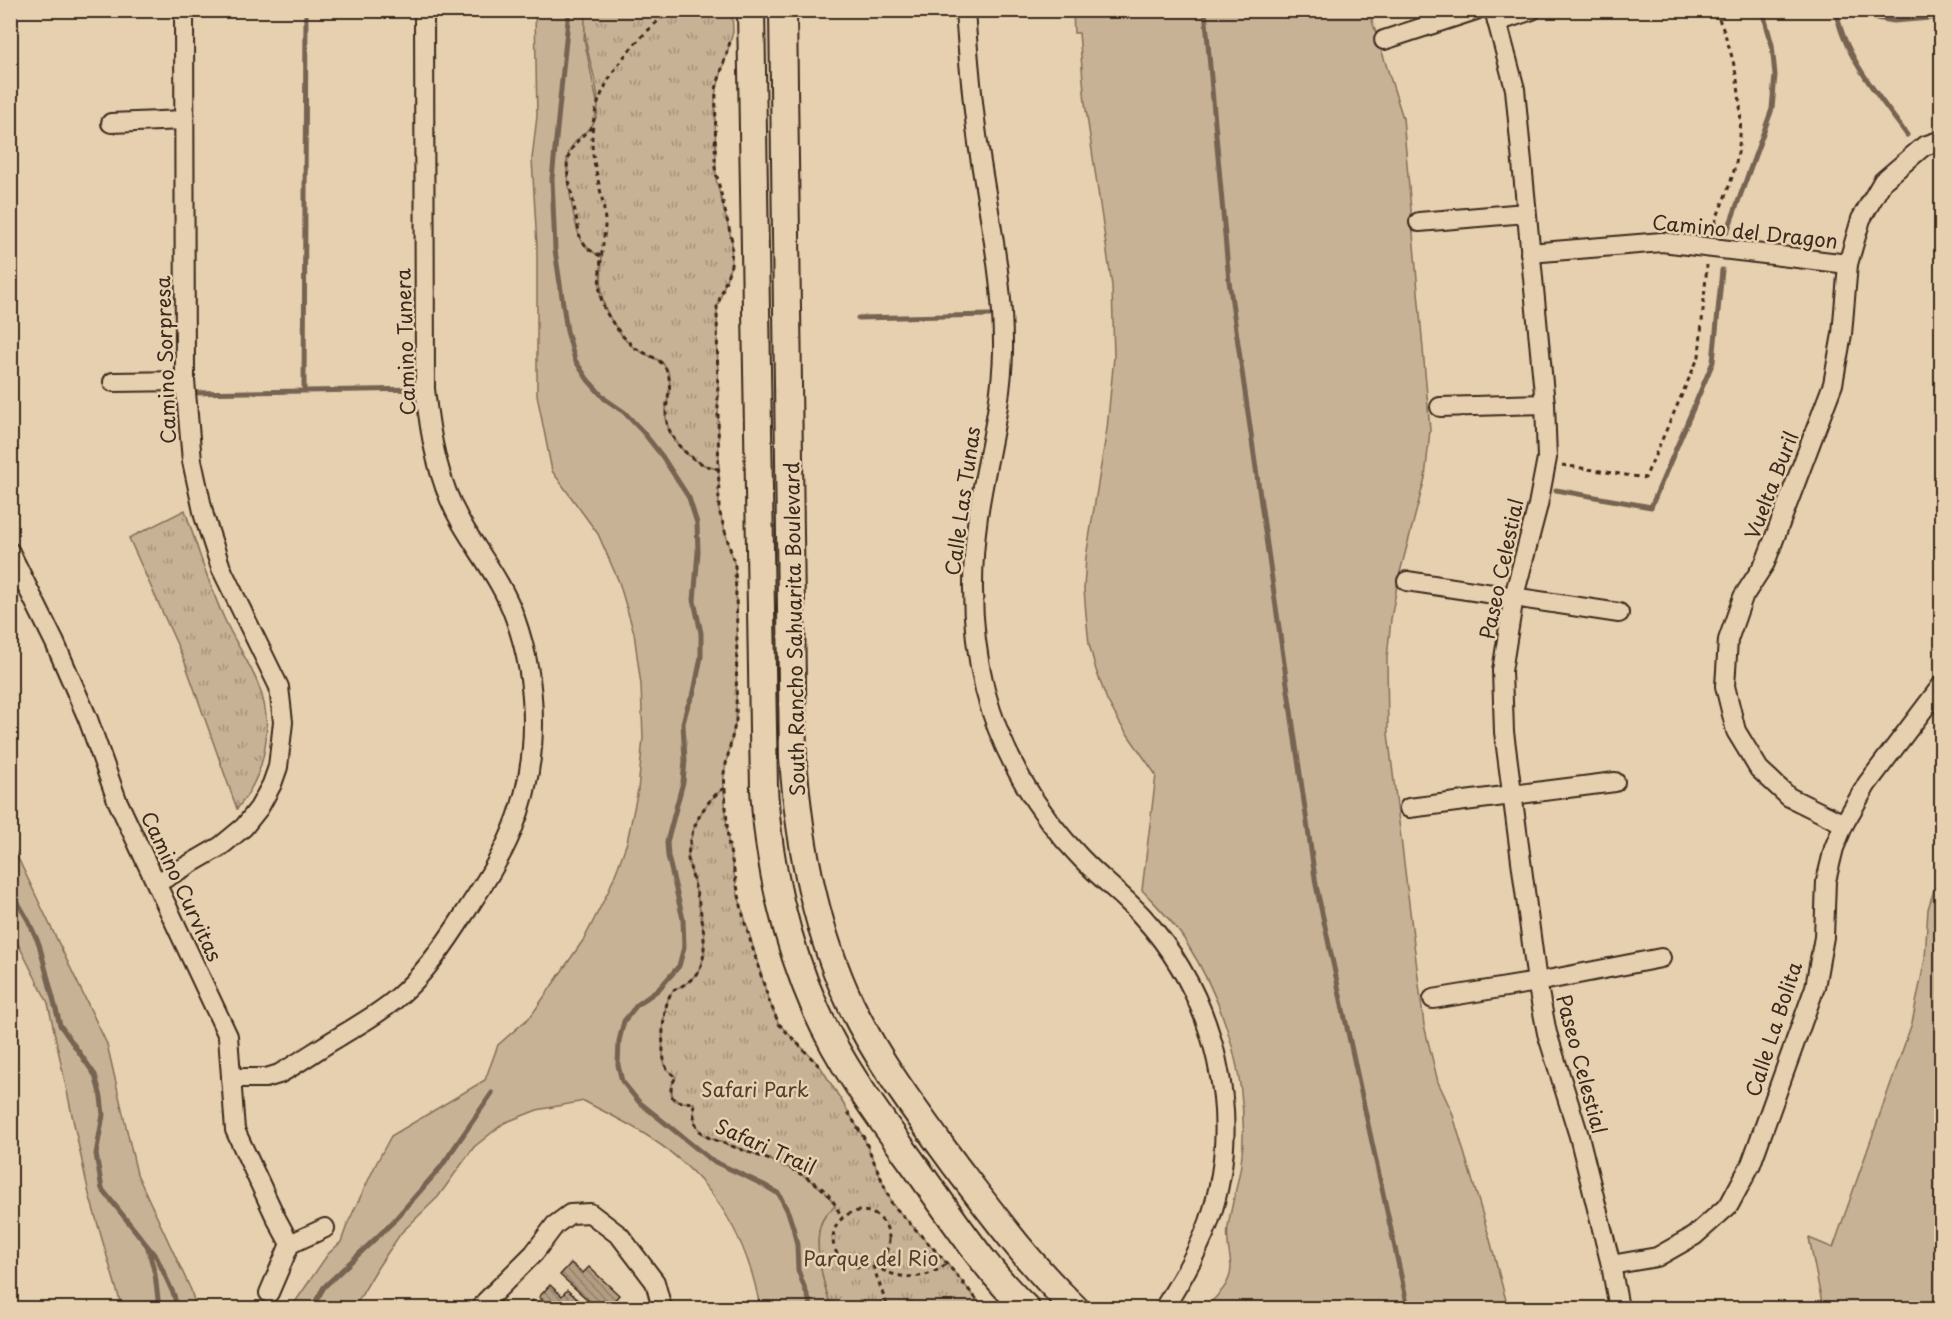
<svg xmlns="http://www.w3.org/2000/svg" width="1952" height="1319" font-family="'Playpen Sans',sans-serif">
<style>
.green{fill:#c8b295;stroke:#826e5a;stroke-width:1.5}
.park{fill:url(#park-tufts);stroke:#826e5a;stroke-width:1.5}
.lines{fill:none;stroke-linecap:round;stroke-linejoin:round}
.stream{stroke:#766451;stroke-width:5}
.building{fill:url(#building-back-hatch);stroke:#3b2a1e;stroke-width:1.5}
.street-casing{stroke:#3b2a1e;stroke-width:22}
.secondary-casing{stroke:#3b2a1e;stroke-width:30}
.path{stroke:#3b2a1e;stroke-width:3;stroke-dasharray:4.5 4.5;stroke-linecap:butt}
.street{stroke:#e7d0af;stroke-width:18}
.secondary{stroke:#e7d0af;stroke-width:26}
.labels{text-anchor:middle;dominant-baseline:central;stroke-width:5;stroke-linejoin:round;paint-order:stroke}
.street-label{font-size:20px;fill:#3b2a1e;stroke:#e7d0af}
.park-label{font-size:20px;fill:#503e30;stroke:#e7d0af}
</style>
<defs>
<pattern id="park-tufts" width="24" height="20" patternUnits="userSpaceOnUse" patternTransform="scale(1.5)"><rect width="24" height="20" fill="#c8b295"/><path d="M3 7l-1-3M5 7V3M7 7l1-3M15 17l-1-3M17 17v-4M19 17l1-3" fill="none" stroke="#a49179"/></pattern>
<pattern id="building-back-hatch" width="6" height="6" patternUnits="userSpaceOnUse" patternTransform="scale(1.5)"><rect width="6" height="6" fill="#b39d82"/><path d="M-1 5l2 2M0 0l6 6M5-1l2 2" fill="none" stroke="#93806a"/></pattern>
</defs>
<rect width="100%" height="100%" fill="#e7d0af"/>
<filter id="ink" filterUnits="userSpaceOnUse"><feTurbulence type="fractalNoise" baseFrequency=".0167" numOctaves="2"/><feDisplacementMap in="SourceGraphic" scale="12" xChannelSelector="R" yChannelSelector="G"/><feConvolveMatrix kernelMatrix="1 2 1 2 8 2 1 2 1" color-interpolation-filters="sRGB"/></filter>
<g filter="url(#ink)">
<g class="green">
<path d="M535,11H586L584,39L598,107L593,127L570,150L567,159V170L580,237L588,249L602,257C601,269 598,286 601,298C606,314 621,338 635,348C644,355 659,357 666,367C674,382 666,398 666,413C666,440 693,466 719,469V510L735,566L737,627L736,720L724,773V788C704,802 689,835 688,859C695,889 706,924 704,955C702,978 679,985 668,1003C661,1012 661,1056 666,1067C668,1071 672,1074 676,1077C671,1085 668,1093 675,1101L694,1103L693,1108L705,1136C745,1153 812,1166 836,1206C832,1209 828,1212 825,1216C810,1236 824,1286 832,1308H760C748,1238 713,1179 652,1139C631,1124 606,1113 584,1101L537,1110L504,1123L474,1147L438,1197L401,1233L378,1267L354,1308H291L328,1254L341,1242L347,1225L376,1164L391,1136L485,1080L498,1045L531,1016L584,939L608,892L618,867L627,842L638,790L643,738L641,685L634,633L619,582L598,534L552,471L537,395V246L532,159L537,116Z"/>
<path d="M1073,11H1369L1403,118L1430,430L1425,478L1398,580L1391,619L1387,658L1388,733L1424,1025L1438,1082L1452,1112L1489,1236L1508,1308H1205C1216,1297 1231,1285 1231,1267C1230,1253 1226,1241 1228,1227C1231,1206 1238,1185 1241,1164C1251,1087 1227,1006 1186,942C1174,922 1157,906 1142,890L1156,775L1121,725L1107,700L1096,670L1089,644L1086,614L1084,589L1086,557L1107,429L1114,357L1112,286L1085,103L1079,33H1074Z"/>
<polygon points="10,838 16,854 107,1044 137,1174 191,1290 196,1308 122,1308 89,1194 48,1003 11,930"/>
<polygon points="1941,868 1941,1308 1823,1308 1809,1238 1833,1248 1912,1023 1925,959 1928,909"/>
</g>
<g class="park">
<path d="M586,11H732L733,32L715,95L716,179L732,241L731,265L717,308L719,469C694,466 665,439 666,413C667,398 674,382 666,367C659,357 644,355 634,348C628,343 623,337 619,331C598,305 601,288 602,257C595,253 588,250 583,243C574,230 563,165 570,150C579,131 598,132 598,105C598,71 580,49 586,11Z"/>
<path d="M185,510C197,547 208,583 224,618C234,641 249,661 258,684C275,726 266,774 237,809L184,660L129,538Z"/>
<path d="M724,788L728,841L738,895L768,998L779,1024L820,1066L846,1108L864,1138L892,1204L944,1260L984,1308H832C824,1287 813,1246 821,1224C823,1216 830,1211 835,1206C814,1167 744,1152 705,1136C694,1127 693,1117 694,1103L681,1102L673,1098L671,1087L676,1077C672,1074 668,1071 666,1067C660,1054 662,1001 673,991C676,988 681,987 685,984C694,979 701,969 703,959C708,928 695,888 688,859C689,832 701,804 724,788Z"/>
</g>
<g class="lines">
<g class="stream">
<polyline points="569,10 552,179 555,250 567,331 575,360 588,380 605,399 624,412 643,432 662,456 689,498 697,523 698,552 694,601 701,633 701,657 694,692 687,708 683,723 685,761 683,782 667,842 668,856 683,919 684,947 679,966 658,990 637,1005 624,1021 619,1041 618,1065 622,1081 639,1102 711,1160 764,1185 779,1194 788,1212 793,1227 797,1245 798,1270 812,1308"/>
<polyline points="1205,10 1229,281 1316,885 1408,1308"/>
<polyline points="1827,10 1894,21 1942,17"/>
<path d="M1837,14C1844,56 1882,100 1907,135"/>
<polyline points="1727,232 1772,109 1775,75 1772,45 1764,16 1760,10"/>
<polyline points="858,318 990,315"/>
<polyline points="304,390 306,10"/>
<polyline points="190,393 421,389"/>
<polyline points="1556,490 1651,507 1713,362 1722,270"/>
<polyline points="10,889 28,920 39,944 60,1025 95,1075 101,1097 103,1115 96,1154 102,1189 157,1258 174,1295 177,1308"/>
<polyline points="148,1248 155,1274 159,1308"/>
<polyline points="312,1308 324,1287 392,1223 441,1167 492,1093"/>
</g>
</g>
<g class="building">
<polygon points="571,1263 583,1273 589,1267 619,1295 608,1308 597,1308 560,1275"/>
<polygon points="550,1285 562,1296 567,1290 588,1308 551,1308 539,1297"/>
<polygon points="532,1300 542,1308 525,1308"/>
</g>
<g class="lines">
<defs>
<g id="street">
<path d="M965,10C968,54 972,99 978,143C988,212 1004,280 1003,351C1002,407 986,461 978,516C970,574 971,633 985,690C1001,752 1036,812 1081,858C1100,878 1123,895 1142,916C1216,997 1245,1117 1209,1222C1198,1252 1181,1281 1164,1308"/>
<polyline points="1494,10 1515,89 1545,404 1547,458 1538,505 1514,596 1502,671 1504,732 1537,982 1547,1033 1579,1136 1611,1265 1619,1308"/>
<polyline points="1497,22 1532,10"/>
<polyline points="1384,40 1476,10"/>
<polyline points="111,123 184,120"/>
<polyline points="1419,222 1526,213"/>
<polyline points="1530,253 1662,242 1848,264"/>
<polyline points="113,382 185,381"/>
<polyline points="1440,407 1545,404"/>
<polyline points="10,552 55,643 88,719 117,800 228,1036 235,1130 276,1218 290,1244"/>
<polyline points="1407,581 1619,613"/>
<polyline points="1409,808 1615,782"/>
<polyline points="1844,824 1789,797 1759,769 1736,731 1725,686 1728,640 1743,597 1765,563 1833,384 1842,334 1848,264 1861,219 1883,181 1924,146 1942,140"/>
<polyline points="157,883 221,846 244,827 259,808 272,784 278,767 283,722 279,687 221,568 204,516 192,461 185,381 184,10"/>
<polyline points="1433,999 1537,982 1661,958"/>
<path d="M231,1078H266L279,1074C299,1063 318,1049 337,1038C358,1025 379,1014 397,998C424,975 446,943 465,913C482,887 500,860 512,831C540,764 539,685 515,618C503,583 480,555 462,524C438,483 430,435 425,389L424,10"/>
<polyline points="1611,1265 1657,1257 1694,1236 1729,1205 1751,1164 1815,987 1824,937 1826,881 1834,848 1844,824 1867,784 1942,685"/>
<polyline points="269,1293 290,1244 325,1228"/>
<polyline points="481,1308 486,1301 534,1253 555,1225 570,1214 590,1213 620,1236 655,1282 662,1308"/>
</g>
<g id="secondary">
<path d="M751,10L764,789C768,864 786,942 816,1010C844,1073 888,1128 927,1183C957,1225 989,1273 1026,1308"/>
<path d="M783,10L793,758C799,842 814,927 851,1005C878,1062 918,1114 955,1165C993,1215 1030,1265 1075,1308"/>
</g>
</defs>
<use href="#street" class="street-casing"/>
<use href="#secondary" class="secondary-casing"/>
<g class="path">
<path d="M671,10C631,43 590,88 592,143C593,171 605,197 605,225C604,251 593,285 605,310C612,323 622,337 633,346C644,355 660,357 666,369C674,384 666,399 666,414C666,440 694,466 719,469"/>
<polyline points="730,42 716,89 715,168 732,241 731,265 717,307 719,510 735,566 737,627 736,720 724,773 728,841 744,920 768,998 779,1024 821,1068"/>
<path d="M592,127C577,140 567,149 567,170L580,237L588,249L602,257"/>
<path d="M1712,232C1718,212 1727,194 1733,174C1749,121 1738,60 1715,10"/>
<polyline points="1562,465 1645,478 1699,356 1707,265"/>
<path d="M724,788C701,804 689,832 688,859C695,888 708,928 703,959C701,969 694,979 685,984C681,987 676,988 673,991C662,1001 660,1054 666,1067C668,1071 672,1074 676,1077C671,1085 668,1093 675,1101L694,1103C693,1117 694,1127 705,1136C740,1151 807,1167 830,1197C835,1203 838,1211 842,1217"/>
<polyline points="848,1112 864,1138 892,1204 944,1260 984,1308"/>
<circle cx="861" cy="1239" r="28"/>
<path d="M874,1265C895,1280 927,1282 947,1263"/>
<polyline points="873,1266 888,1308"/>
</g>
<use href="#street" class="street"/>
<use href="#secondary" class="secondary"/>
</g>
</g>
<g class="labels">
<g class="street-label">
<text transform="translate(1745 231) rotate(6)">Camino del Dragon</text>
<text transform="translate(405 342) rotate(-92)">Camino Tunera</text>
<text transform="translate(165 360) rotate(-92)">Camino Sorpresa</text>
<text transform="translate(1771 485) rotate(-69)">Vuelta Buril</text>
<text transform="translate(962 501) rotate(-82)">Calle Las Tunas</text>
<text transform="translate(1501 569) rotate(-78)">Paseo Celestial</text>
<text transform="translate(794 629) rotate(-91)">South Rancho Sahuarita Boulevard</text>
<text transform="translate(182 886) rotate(65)">Camino Curvitas</text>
<text transform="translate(1773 1029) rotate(-72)">Calle La Bolita</text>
<text transform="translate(1582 1064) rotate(75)">Paseo Celestial</text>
<text transform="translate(766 1146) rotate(24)">Safari Trail</text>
</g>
<g class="park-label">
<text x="755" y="1089">Safari Park</text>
<text x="871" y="1258">Parque del Rio</text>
</g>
</g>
<rect width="1952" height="1319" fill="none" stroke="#e7d0af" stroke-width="36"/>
<rect x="18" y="18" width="1916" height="1283" fill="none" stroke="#3b2a1e" stroke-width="2" filter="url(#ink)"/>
</svg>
